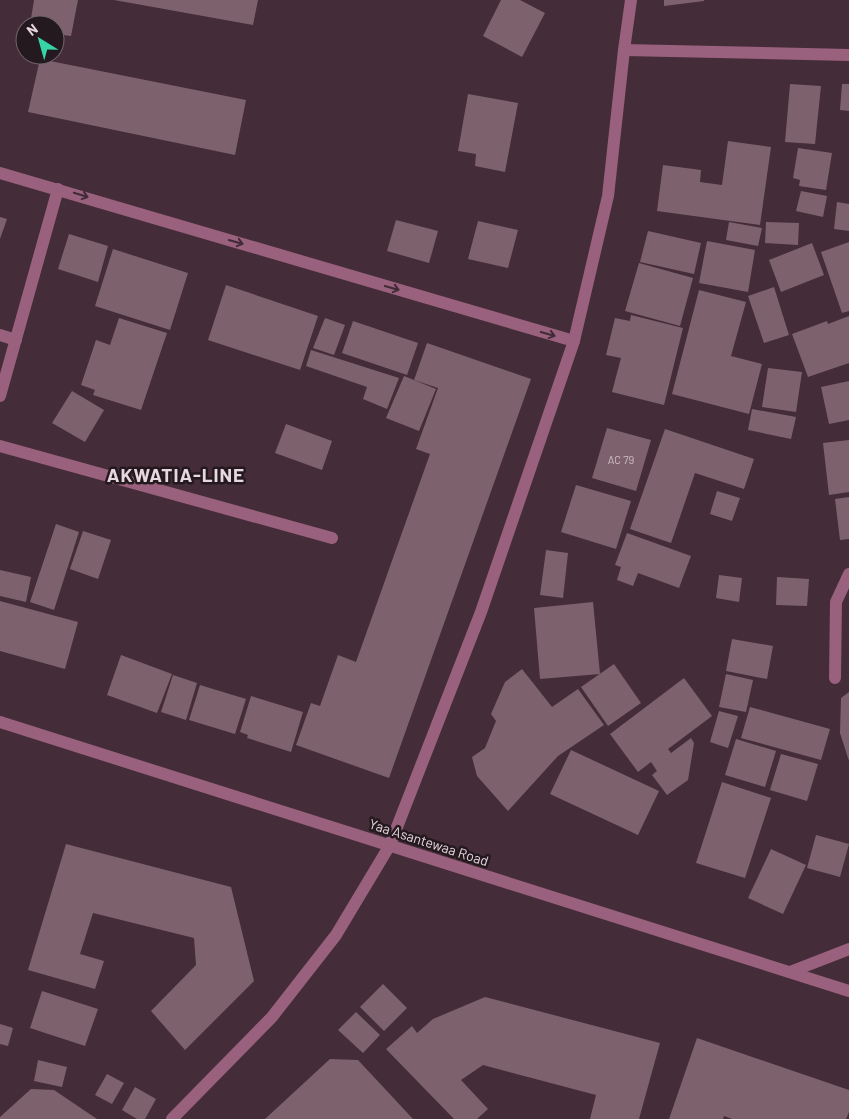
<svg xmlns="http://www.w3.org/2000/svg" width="849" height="1119" font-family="Barlow,sans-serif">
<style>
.building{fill:#7d626e}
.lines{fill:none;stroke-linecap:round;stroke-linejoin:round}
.minor{stroke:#99617d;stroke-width:12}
.oneway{stroke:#412b36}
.labels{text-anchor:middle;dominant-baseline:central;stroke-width:5;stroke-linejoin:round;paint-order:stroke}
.number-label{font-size:11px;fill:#ccbac2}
.street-label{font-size:14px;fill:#e7d7de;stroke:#24191e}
.district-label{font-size:19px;font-weight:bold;letter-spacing:1px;fill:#e7d7de;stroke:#24191e}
</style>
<rect width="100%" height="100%" fill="#442c38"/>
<g class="building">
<polygon points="34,0 78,0 71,36 55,34 55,25 30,25"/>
<polygon points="114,0 258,0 253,25"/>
<polygon points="501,0 520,0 545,13 522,57 483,36"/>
<polygon points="664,0 704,0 704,1 664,6"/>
<polygon points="40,59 246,100 235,155 28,112"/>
<polygon points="790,84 821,86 815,144 785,142"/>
<polygon points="842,84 849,84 849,111 840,110"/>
<polygon points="468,94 518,103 505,172 475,166 476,154 458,151"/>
<polygon points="728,141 771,147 760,225 657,211 663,165 701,170 700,182 722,185"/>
<polygon points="798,148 832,153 826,190 799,186 800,180 793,178"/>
<polygon points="801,191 827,196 823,217 796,211"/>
<polygon points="837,202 849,204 849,231 834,229"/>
<polygon points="0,217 7,219 0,239"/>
<polygon points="396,220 438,231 429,263 387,251"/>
<polygon points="478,221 518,230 508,268 468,259"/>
<polygon points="729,222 762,228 758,246 726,240"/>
<polygon points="766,222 799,223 798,245 765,243"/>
<polygon points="648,231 701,243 694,274 640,262"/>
<polygon points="69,234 108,246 98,282 58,269"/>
<polygon points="707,241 755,250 748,292 699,283"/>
<polygon points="849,242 849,311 842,313 821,252"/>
<polygon points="812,243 824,275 781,292 769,260"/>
<polygon points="113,249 188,273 170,330 95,306"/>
<polygon points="639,263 693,278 680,326 625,311"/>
<polygon points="226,285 318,316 300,370 208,340"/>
<polygon points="774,287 789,335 764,343 748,296"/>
<polygon points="699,290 746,302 731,356 762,364 749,414 672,394"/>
<polygon points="631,315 683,328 664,405 612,392 621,358 606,355 615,318 630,321"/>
<polygon points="849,316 849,363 808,377 792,334 827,321 828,324"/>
<polygon points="119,318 167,333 141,410 93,395 95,390 81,385 96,340 110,345"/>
<polygon points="325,318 345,325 334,355 313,348"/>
<polygon points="353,321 418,343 407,375 342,353"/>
<polygon points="427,343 531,379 389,778 296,745 311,703 320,706 338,655 356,662 430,454 416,449 438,388 414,380"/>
<polygon points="311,350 399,378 387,409 363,399 367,387 306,366"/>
<polygon points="768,368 802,372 796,412 762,407"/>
<polygon points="404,376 436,389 419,431 386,418"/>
<polygon points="849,381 849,420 829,424 821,387"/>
<polygon points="72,391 104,410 85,442 52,423"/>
<polygon points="752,409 796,417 791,439 748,430"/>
<polygon points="286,424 332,441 322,470 275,453"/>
<polygon points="607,428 651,440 636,491 592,478"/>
<polygon points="665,429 754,459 744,489 695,473 671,543 630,529"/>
<polygon points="849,440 849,492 829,495 823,443"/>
<polygon points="576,485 631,501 616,549 561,532"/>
<polygon points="717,491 740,498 732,521 710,514"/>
<polygon points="849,497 849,539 840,540 835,499"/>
<polygon points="56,524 79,532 54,610 30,602"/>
<polygon points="83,531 111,540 98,579 70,569"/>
<polygon points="627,533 691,556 679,588 638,573 633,586 617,580 621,567 615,565"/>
<polygon points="546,550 568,553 563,598 540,595"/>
<polygon points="0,570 31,577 26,602 0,596"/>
<polygon points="719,575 742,578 739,602 716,598"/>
<polygon points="777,577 809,579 807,606 776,605"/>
<polygon points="0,601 78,622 65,669 0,651"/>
<polygon points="593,602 600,674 540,679 534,608"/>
<polygon points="732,639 773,646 767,679 726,671"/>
<polygon points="121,655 172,674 157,713 107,695"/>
<polygon points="614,664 641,703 608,726 581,687"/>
<polygon points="522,669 552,707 578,689 604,725 558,756 508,811 477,776 472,757 485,748 496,721 491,714 505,682"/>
<polygon points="726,674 753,680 746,712 719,707"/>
<polygon points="173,675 197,683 186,720 161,712"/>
<polygon points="684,678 712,716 668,749 671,753 691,738 694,743 688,780 667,795 652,775 657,771 651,762 638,772 610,734"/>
<polygon points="200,685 246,699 235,734 189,720"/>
<polygon points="849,692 849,761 840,733 841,698"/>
<polygon points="251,696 303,712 291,752 247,738 248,735 240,732"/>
<polygon points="750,707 830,729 821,760 741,738"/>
<polygon points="719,711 738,716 728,748 710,742"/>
<polygon points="736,739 776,751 765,787 725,775"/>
<polygon points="571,750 659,791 638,835 550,794"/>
<polygon points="781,754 818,764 807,801 770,790"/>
<polygon points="722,782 771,798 745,878 696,863"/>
<polygon points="816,835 849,844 840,877 807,868"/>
<polygon points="66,844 231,887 254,981 185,1050 151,1011 196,965 194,938 93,913 80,954 104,961 95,989 28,970"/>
<polygon points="771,849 806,865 783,914 748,898"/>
<polygon points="383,984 407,1008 384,1031 360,1007"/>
<polygon points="42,991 98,1009 85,1046 30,1028"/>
<polygon points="485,997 660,1043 639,1119 590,1119 596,1095 483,1065 461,1080 488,1109 477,1119 454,1119 386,1049 412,1026 417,1033 433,1019"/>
<polygon points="356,1012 380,1035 363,1053 338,1030"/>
<polygon points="0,1024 13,1028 8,1046 0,1044"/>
<polygon points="697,1038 849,1090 849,1112 846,1119 732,1119 724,1116 723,1119 669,1119"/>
<polygon points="330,1059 358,1060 413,1119 265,1119"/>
<polygon points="38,1060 67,1067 62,1087 34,1081"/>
<polygon points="107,1074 124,1083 112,1104 95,1095"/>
<polygon points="135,1087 156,1099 145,1119 137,1119 122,1110"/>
<polygon points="31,1089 54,1090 97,1119 0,1119 0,1117"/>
</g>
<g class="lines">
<g class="minor">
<polyline points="624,50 849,55"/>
<polyline points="0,173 574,341"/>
<polyline points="0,335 16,340"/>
<polyline points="0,396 58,189"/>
<polyline points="0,446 332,538"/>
<polyline points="835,678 836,602 849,574"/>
<polyline points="0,722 849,991"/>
<polyline points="790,972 849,949"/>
<polyline points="172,1119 272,1017 336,935 390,845 481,612 574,341 608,196 624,50 631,0"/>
</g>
</g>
<defs><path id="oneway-shaft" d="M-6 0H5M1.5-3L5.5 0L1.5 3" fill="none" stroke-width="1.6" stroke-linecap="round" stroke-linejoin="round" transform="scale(1.25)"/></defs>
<g class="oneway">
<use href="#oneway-shaft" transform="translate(81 195) rotate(17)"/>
<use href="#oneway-shaft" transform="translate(236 242) rotate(16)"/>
<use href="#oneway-shaft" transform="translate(392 288) rotate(16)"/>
<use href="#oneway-shaft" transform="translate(548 334) rotate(16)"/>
</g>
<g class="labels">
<g class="number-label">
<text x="621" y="459">AC 79</text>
</g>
<g class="street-label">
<text transform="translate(429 842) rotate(18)">Yaa Asantewaa Road</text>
</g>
<g class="district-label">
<text x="176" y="474">AKWATIA-LINE</text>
</g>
</g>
<g transform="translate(40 40) rotate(323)"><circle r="24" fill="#24191e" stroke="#72656b"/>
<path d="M0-4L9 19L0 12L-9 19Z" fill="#36d4a7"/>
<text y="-8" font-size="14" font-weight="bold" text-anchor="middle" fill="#e7d7de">N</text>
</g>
</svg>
